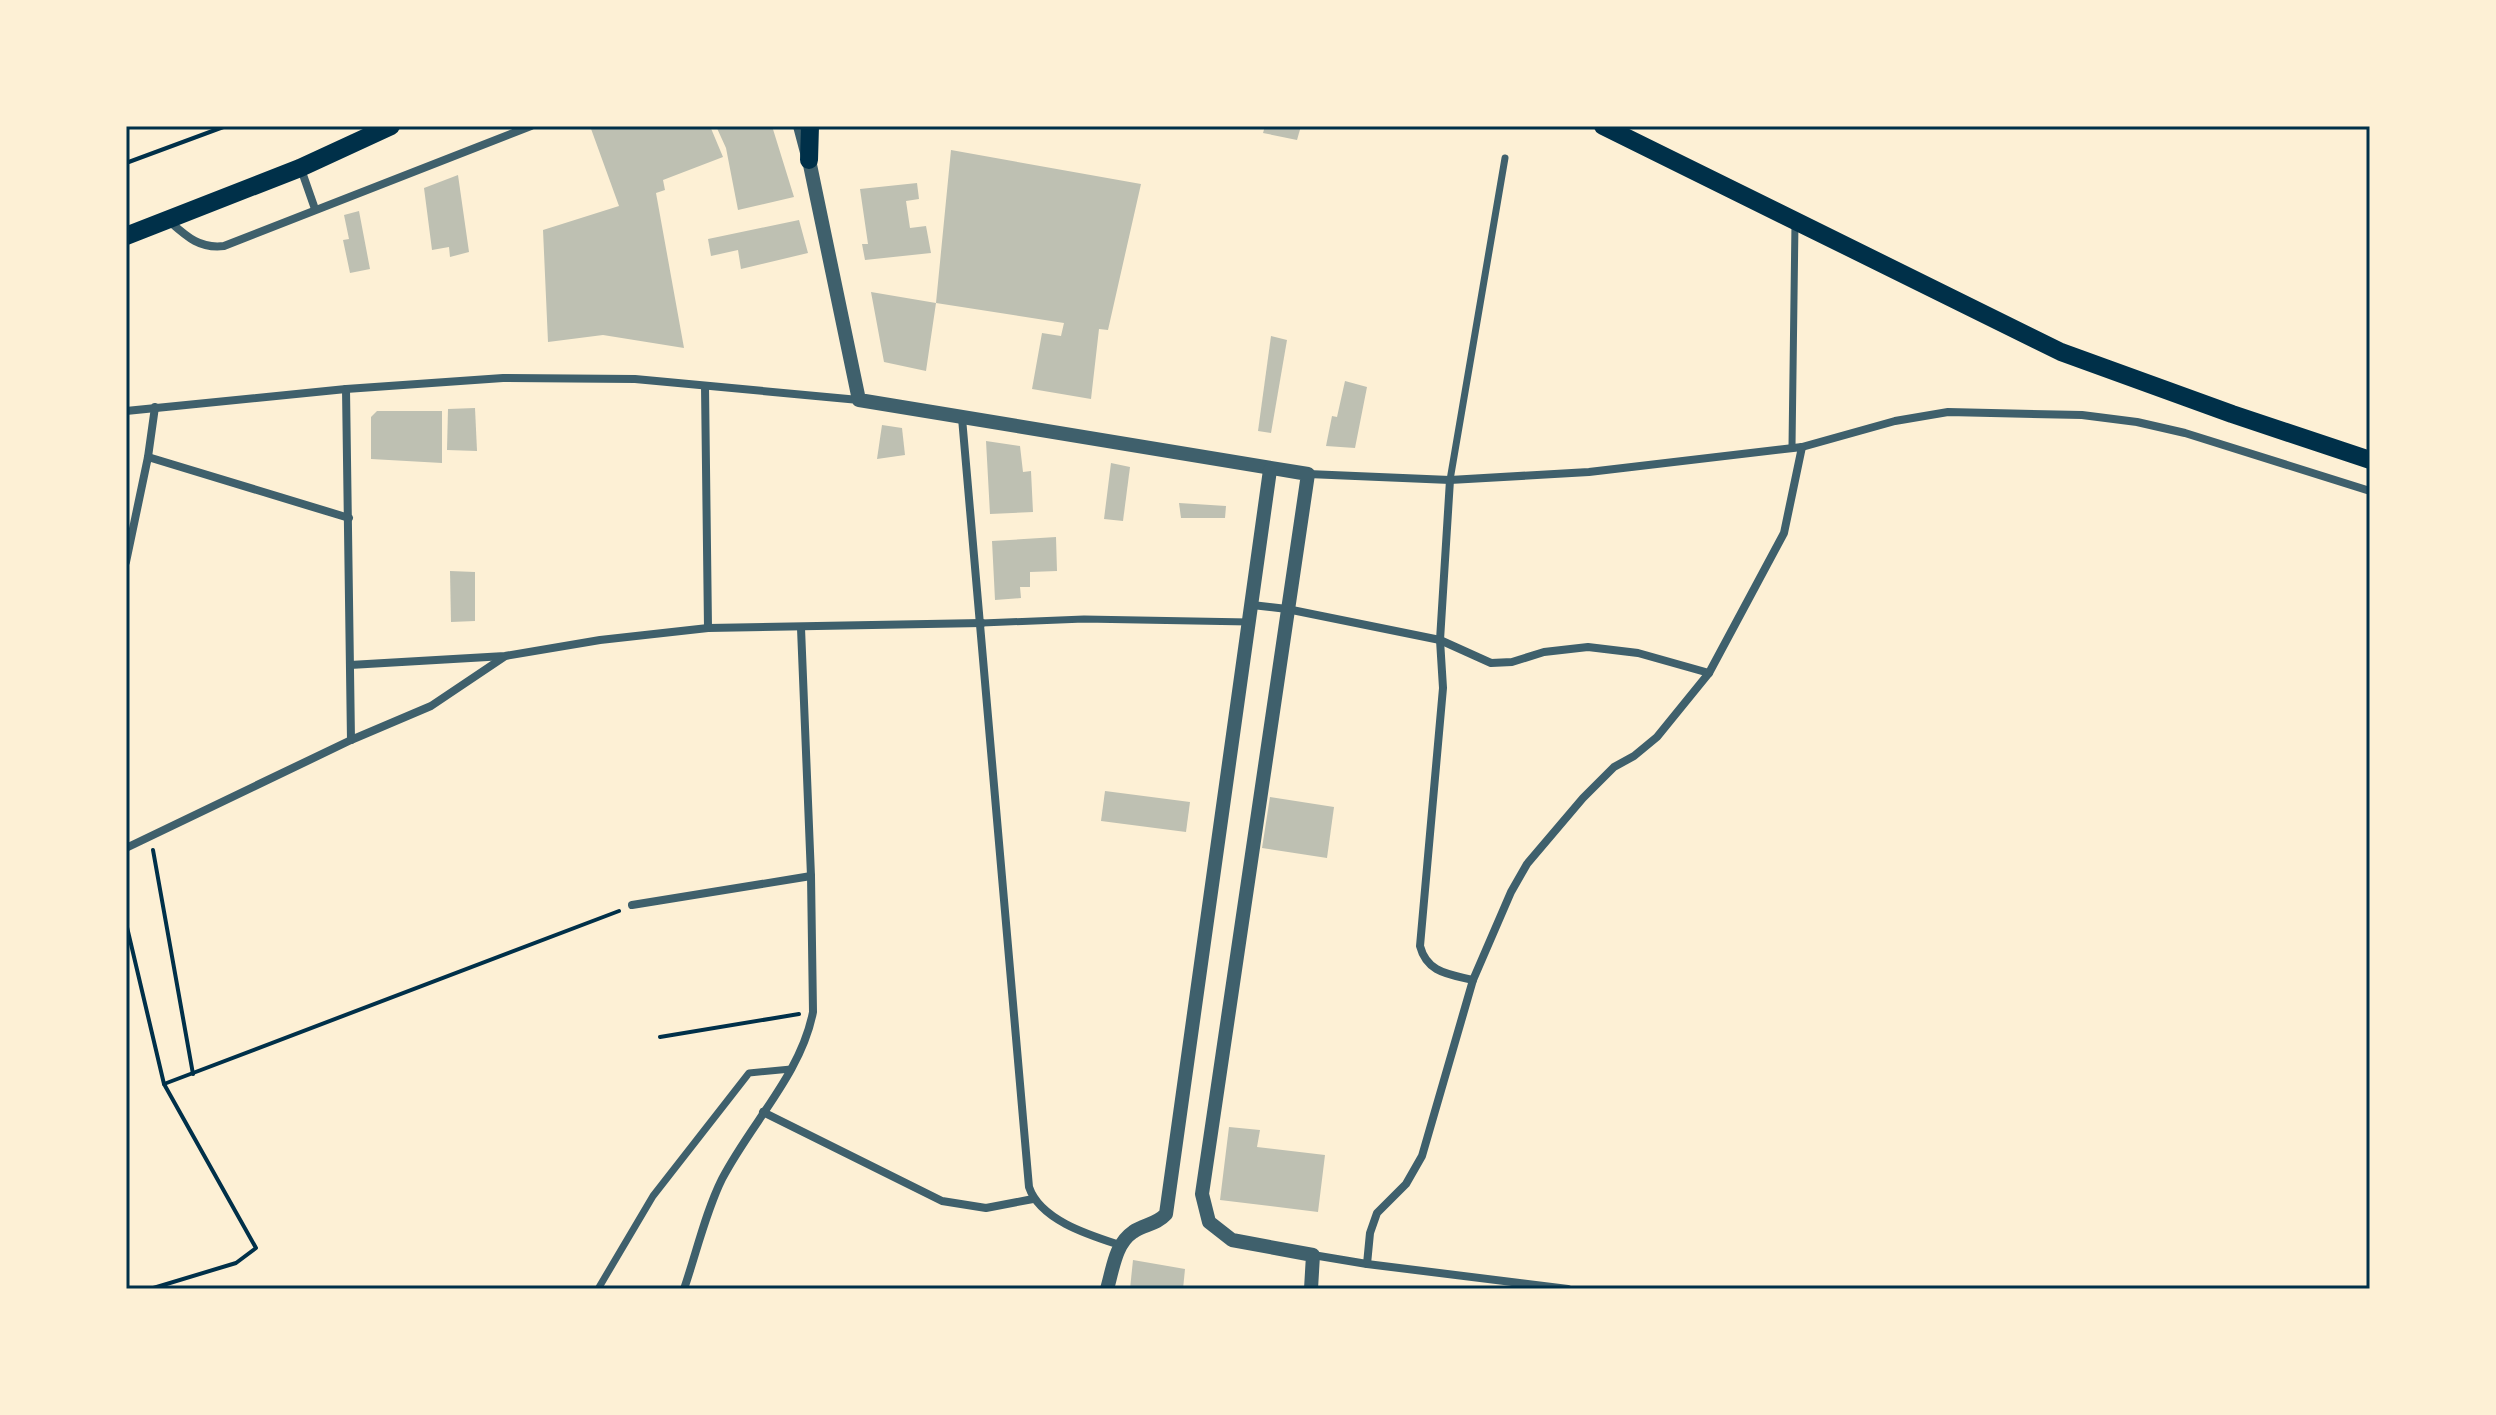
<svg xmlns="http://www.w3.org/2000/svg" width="2496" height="1415" font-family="Raleway,sans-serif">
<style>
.building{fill:#bec0b2}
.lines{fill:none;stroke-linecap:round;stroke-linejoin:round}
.path{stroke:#003049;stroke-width:4}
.pedestrian{stroke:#3f606c;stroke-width:7}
.minor{stroke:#3f606c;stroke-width:8}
.tertiary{stroke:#3f606c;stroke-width:14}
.trunk{stroke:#003049;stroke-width:18}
.neatline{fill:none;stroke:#003049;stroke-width:3}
</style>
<rect width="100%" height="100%" fill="#fdf0d5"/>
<g class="building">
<polygon points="590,126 710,126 723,157 663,180 665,190 656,193 684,348 603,335 548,342 543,230 619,206"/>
<polygon points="716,126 772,126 794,197 738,210 726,148"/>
<polygon points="1265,126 1301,126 1297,140 1263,133"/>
<polygon points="951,150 1141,184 1108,330 1099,329 1091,399 1032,389 1042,333 1061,336 1064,323 936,303 926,371 884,362 871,292 936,303"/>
<polygon points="458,175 469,252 450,257 449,247 432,250 424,188"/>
<polygon points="917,183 919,199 906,201 910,228 926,226 931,253 865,260 862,244 868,244 860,189"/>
<polygon points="359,211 370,269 350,273 343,240 349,239 344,215"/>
<polygon points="799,220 808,253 741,269 738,250 711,256 708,239"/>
<polygon points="1271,336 1287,340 1271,433 1258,431"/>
<polygon points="1345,381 1367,387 1355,448 1326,446 1332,416 1337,417"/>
<polygon points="475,408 477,451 447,450 448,409"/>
<polygon points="377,411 442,411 442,463 371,459 371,417"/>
<polygon points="882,425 902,428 905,455 877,459"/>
<polygon points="986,441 1020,446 1023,472 1031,471 1033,512 990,514"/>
<polygon points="1111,463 1130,467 1123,521 1104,519"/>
<polygon points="1179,503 1226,506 1225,518 1181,518"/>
<polygon points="1056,537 1057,571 1030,572 1030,587 1020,587 1021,598 995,600 992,541"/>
<polygon points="450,571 475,572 475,621 451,622"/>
<polygon points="1105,791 1190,802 1186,832 1101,821"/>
<polygon points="1270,797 1334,807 1327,858 1262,848"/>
<polygon points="1229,1127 1260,1130 1257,1147 1325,1155 1318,1212 1220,1200"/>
<polygon points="1133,1260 1185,1269 1183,1289 1130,1289"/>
</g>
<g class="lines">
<g class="path">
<polyline points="126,163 226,126"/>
<polyline points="153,850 193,1074"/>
<polyline points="126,923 164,1084 256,1248 236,1263 150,1289"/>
<polyline points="660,1037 799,1014"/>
<polyline points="164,1084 619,911"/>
</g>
<g class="pedestrian">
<polyline points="1792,447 1795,223"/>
<polyline points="1450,480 1505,158"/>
<polyline points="982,623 1084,619 1249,622"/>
<polyline points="598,1289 653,1196 749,1073 791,1069"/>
</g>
<g class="minor">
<polyline points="301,169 315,209"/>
<path d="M168,220C186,236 199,249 224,246L531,126"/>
<polyline points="705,386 708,628"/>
<polyline points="346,389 351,740"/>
<polyline points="126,411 346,389 503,378 635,379 859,400"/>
<path d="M962,418L1029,1187C1040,1220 1089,1235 1120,1245"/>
<polyline points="148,457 349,518"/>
<polyline points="1308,474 1450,480 1589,472 1802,447 1895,421 1948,412 2082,415 2137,422 2185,433 2370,491"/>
<path d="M1450,480L1440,640L1443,688L1420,946C1427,973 1449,974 1473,980"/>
<polyline points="126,562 148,457 155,407"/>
<polyline points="1252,605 1287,609 1440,640 1491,663 1512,662 1544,652 1588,647 1638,653 1709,673"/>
<polyline points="350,665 505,656 600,640 708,628 982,623"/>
<polyline points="126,848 351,740 431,706 504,657"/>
<polyline points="632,905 811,876"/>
<polyline points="763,1112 942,1201 986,1208 1033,1199"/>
<polyline points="1313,1255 1367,1264 1568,1289"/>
<polyline points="1367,1264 1370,1233 1377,1213 1406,1184 1422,1156 1473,980 1511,892 1527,864 1583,798 1614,767 1634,756 1657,737 1709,673 1784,533 1802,447"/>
<path d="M684,1289C696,1254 706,1211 722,1179C751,1123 801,1074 813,1012L811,876L801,628"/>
</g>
<g class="tertiary">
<polyline points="800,126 809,160 859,400 1308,474 1202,1194 1209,1222 1232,1240 1313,1255 1311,1289"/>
<path d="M1107,1289C1113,1269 1115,1244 1133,1232C1144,1224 1156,1225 1166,1214L1270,470"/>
</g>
<g class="trunk">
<polyline points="1603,126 2061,352 2232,414 2370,460"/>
<polyline points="809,160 810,126"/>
<polyline points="126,236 300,168 391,126"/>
</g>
</g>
<rect width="2496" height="1415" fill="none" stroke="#fdf0d5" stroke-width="256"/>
<rect x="128" y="128" width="2240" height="1159" class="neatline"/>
</svg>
